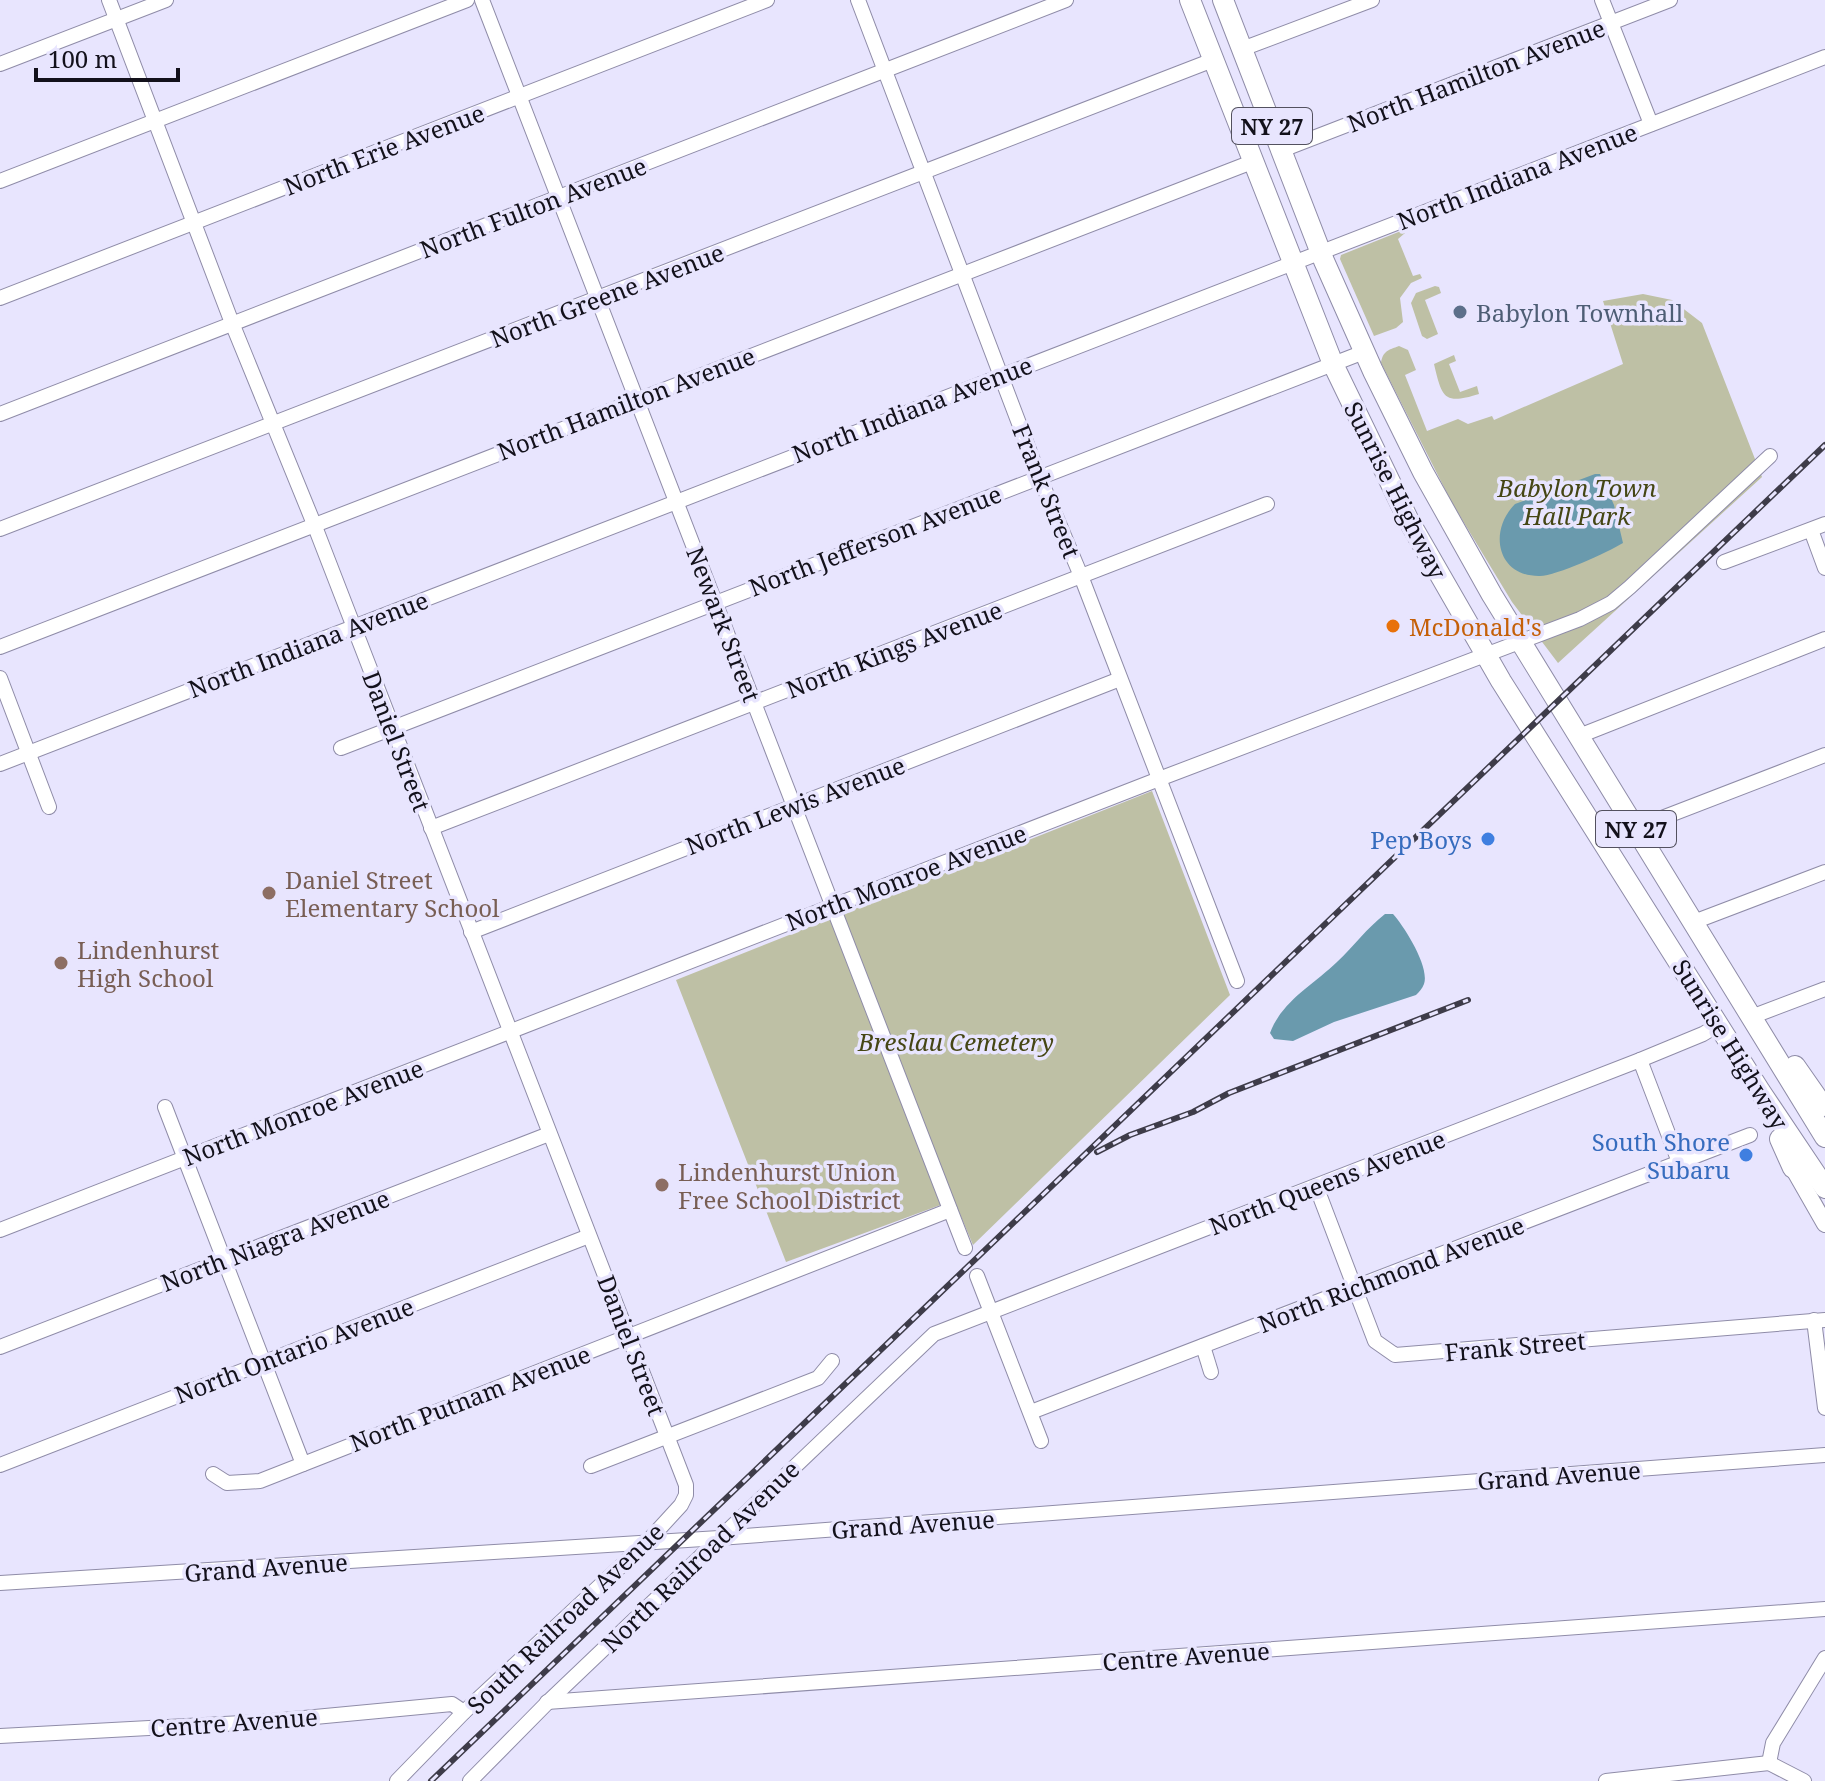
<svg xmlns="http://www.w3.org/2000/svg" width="1825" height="1781" font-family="'Noto Serif',serif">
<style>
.green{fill:#bec0a5}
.water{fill:#6a9aad}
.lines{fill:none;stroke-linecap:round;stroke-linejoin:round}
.minor-casing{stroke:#8f8ca8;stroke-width:16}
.major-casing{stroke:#8f8ca8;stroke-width:18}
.highway-casing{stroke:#8f8ca8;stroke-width:22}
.minor{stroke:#fff;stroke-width:14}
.major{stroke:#fff;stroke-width:16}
.highway{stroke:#fff;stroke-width:20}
.rail-casing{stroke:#3e3c49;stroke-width:6}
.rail{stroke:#e8e5fe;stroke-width:3;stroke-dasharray:9;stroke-linecap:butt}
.service-dot{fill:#5c6f8a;stroke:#e8e5fe;stroke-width:3}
.food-dot{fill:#e8710a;stroke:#e8e5fe;stroke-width:3}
.shop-dot{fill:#3f7fe0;stroke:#e8e5fe;stroke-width:3}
.education-dot{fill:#8d6e63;stroke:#e8e5fe;stroke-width:3}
.labels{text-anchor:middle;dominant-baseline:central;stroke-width:7;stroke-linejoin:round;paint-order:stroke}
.shield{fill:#e8e5fe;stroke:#53515f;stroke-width:2}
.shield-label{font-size:22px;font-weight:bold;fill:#13111b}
.street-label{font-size:24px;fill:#13111b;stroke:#e8e5fe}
.service-label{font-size:24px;fill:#4e5e75;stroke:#e8e5fe;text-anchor:start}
.park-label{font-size:24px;font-style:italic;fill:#454614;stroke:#e8e5fe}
.food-label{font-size:24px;fill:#c56008;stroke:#e8e5fe;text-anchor:start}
.shop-label{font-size:24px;fill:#366cbe;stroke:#e8e5fe;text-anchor:end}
.education-label{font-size:24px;fill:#785e54;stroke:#e8e5fe;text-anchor:start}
</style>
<rect width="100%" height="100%" fill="#e8e5fe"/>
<g class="green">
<polygon points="1401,231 1405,233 1398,239 1413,276 1420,274 1422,278 1411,283 1400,298 1403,322 1396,328 1374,336 1340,259 1341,255"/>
<polygon points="1435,286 1439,287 1441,293 1425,300 1438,334 1427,339 1422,336 1411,303 1416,293"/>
<path d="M1643,294L1672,300L1702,323L1762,477L1558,663L1512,602L1452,503L1381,363C1383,351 1388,350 1399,346L1408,350L1416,370L1405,375L1427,431L1458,419L1468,424L1492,416L1494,420L1623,364L1603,301Z"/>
<path d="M1454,355L1456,361L1449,364L1460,392L1477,386L1479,394C1444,405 1442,398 1434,364Z"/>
<polygon points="1152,791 1230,995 973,1245 954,1200 786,1262 676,980"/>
</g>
<g class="water">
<path d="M1595,474H1600L1614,505L1623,543C1608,552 1556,576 1540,576C1497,577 1488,531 1515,504Z"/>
<path d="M1385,914H1393C1404,926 1430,967 1424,984C1422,989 1419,992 1416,995L1334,1022L1293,1041L1274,1039L1270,1033C1282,1001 1313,985 1337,962C1354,946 1367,928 1385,914Z"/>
</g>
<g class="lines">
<defs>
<g id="minor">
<polyline points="109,0 232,323 314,524 686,1485 686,1495 681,1505 648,1541 464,1712 397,1781"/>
<polyline points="482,0 965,1248"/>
<polyline points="858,0 1039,476 1081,576 1237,981"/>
<polyline points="1602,0 1651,124"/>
<polyline points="1242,49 1372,0"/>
<polyline points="0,64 166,0"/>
<polyline points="1282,150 1670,0"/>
<polyline points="0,181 467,0"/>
<polyline points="0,298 767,0"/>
<polyline points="0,414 1066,0"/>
<polyline points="0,529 1213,60"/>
<polyline points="1811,530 1825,568"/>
<polyline points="1724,562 1825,524"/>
<polyline points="0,647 1252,162"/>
<polyline points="0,678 49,807"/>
<polyline points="1579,736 1825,639"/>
<polyline points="341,748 1364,352"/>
<polyline points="0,764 1825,57"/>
<polyline points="431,828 1267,504"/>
<polyline points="1636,828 1825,755"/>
<polyline points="1691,923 1825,872"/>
<polyline points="471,932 1120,679"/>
<polyline points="1751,1017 1825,989"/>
<polyline points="1640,1060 1679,1162"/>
<polyline points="165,1107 303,1464"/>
<polyline points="1316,1186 1375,1341 1395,1355 1825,1320"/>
<polyline points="0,1230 1159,779 1580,619 1611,603 1630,587 1770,456"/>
<polyline points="977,1276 1041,1441"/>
<polyline points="1814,1320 1825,1408"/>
<polyline points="1203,1346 1211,1372"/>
<polyline points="0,1347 549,1134"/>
<polyline points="1031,1412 1750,1135"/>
<polyline points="0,1465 589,1236"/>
<polyline points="591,1466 818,1378 832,1361"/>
<polyline points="213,1474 227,1483 260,1481 950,1210"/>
<polyline points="0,1583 719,1538 1825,1455"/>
<polyline points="547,1702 1825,1609"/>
<polyline points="0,1736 262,1722 452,1704 464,1712"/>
<polyline points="1769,1763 1773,1743 1825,1658"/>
<polyline points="1769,1763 1804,1781"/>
<polyline points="470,1781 550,1700 934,1334 1640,1060 1703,1034 1718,1025"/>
<polyline points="1606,1781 1769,1763"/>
</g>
<polyline id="major" points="1793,1168 1825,1224"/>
<g id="highway">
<polyline points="1190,0 1333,364 1409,521 1501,681 1760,1091 1825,1188"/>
<polyline points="1223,0 1324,261 1373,371 1423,472 1492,595 1825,1137"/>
<polyline points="1795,1066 1823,1106"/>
<polyline points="1780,1139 1793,1168"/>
</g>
</defs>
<use href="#minor" class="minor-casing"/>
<use href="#major" class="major-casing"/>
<use href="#highway" class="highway-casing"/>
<use href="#minor" class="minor"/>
<use href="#major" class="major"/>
<use href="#highway" class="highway"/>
<defs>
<g id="rail">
<polyline points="1097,1152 1130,1135 1193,1112 1229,1093 1468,1000"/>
<polyline points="431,1781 1825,445"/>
</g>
</defs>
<use href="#rail" class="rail-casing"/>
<use href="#rail" class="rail"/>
</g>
<circle class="service-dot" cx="1460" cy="312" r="8"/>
<circle class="food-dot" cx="1393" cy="626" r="8"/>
<g class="shop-dot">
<circle cx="1488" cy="839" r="8"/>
<circle cx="1746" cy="1155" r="8"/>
</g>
<g class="education-dot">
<circle cx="269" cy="893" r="8"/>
<circle cx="61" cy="963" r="8"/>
<circle cx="662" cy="1185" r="8"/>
</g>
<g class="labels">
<g class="shield">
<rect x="1232" y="108" width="80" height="36" rx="6"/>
<rect x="1596" y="811" width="80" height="36" rx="6"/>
</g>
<g class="shield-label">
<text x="1272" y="126">NY 27</text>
<text x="1636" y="829">NY 27</text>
</g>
<g class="street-label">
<text transform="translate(1476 75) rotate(-21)">North Hamilton Avenue</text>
<text transform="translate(384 149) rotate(-21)">North Erie Avenue</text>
<text transform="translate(1517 176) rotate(-21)">North Indiana Avenue</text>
<text transform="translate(533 207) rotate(-21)">North Fulton Avenue</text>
<text transform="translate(607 295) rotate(-21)">North Greene Avenue</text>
<text transform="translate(626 403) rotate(-21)">North Hamilton Avenue</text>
<text transform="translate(912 409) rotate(-21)">North Indiana Avenue</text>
<text transform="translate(1396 490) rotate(63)">Sunrise Highway</text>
<text transform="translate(1047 491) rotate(68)">Frank Street</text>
<text transform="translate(875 540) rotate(-21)">North Jefferson Avenue</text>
<text transform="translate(724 624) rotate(69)">Newark Street</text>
<text transform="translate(308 644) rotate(-21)">North Indiana Avenue</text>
<text transform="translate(894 649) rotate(-21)">North Kings Avenue</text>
<text transform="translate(397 741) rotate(69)">Daniel Street</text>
<text transform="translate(795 805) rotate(-21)">North Lewis Avenue</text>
<text transform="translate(906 877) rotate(-21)">North Monroe Avenue</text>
<text transform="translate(1731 1044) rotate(58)">Sunrise Highway</text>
<text transform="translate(303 1112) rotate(-21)">North Monroe Avenue</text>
<text transform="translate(1327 1182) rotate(-21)">North Queens Avenue</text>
<text transform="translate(275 1240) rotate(-21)">North Niagra Avenue</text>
<text transform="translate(1391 1274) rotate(-21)">North Richmond Avenue</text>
<text transform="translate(632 1345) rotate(69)">Daniel Street</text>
<text transform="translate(1515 1346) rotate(-5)">Frank Street</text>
<text transform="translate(294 1350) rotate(-21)">North Ontario Avenue</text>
<text transform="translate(470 1398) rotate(-21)">North Putnam Avenue</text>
<text transform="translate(1559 1475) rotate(-4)">Grand Avenue</text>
<text transform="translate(913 1524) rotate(-4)">Grand Avenue</text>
<text transform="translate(700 1556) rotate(-44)">North Railroad Avenue</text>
<text transform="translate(266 1567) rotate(-4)">Grand Avenue</text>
<text transform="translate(565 1618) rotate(-44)">South Railroad Avenue</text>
<text transform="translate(1186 1656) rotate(-4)">Centre Avenue</text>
<text transform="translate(234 1722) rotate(-4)">Centre Avenue</text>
</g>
<g class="service-label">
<text x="1476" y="312">Babylon Townhall</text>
</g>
<g class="park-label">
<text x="1577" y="487">Babylon Town<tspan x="1577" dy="28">Hall Park</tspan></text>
<text x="956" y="1041">Breslau Cemetery</text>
</g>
<g class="food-label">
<text x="1409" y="626">McDonald's</text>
</g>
<g class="shop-label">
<text x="1472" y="839">Pep Boys</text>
<text x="1730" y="1141">South Shore<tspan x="1730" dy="28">Subaru</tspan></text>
</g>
<g class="education-label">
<text x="285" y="879">Daniel Street<tspan x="285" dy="28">Elementary School</tspan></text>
<text x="77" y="949">Lindenhurst<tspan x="77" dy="28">High School</tspan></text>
<text x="678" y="1171">Lindenhurst Union<tspan x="678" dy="28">Free School District</tspan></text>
</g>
</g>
<path d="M36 68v12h142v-12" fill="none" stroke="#13111b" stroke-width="4"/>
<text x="48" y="68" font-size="24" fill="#13111b" stroke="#e8e5fe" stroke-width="6" paint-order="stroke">100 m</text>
</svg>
